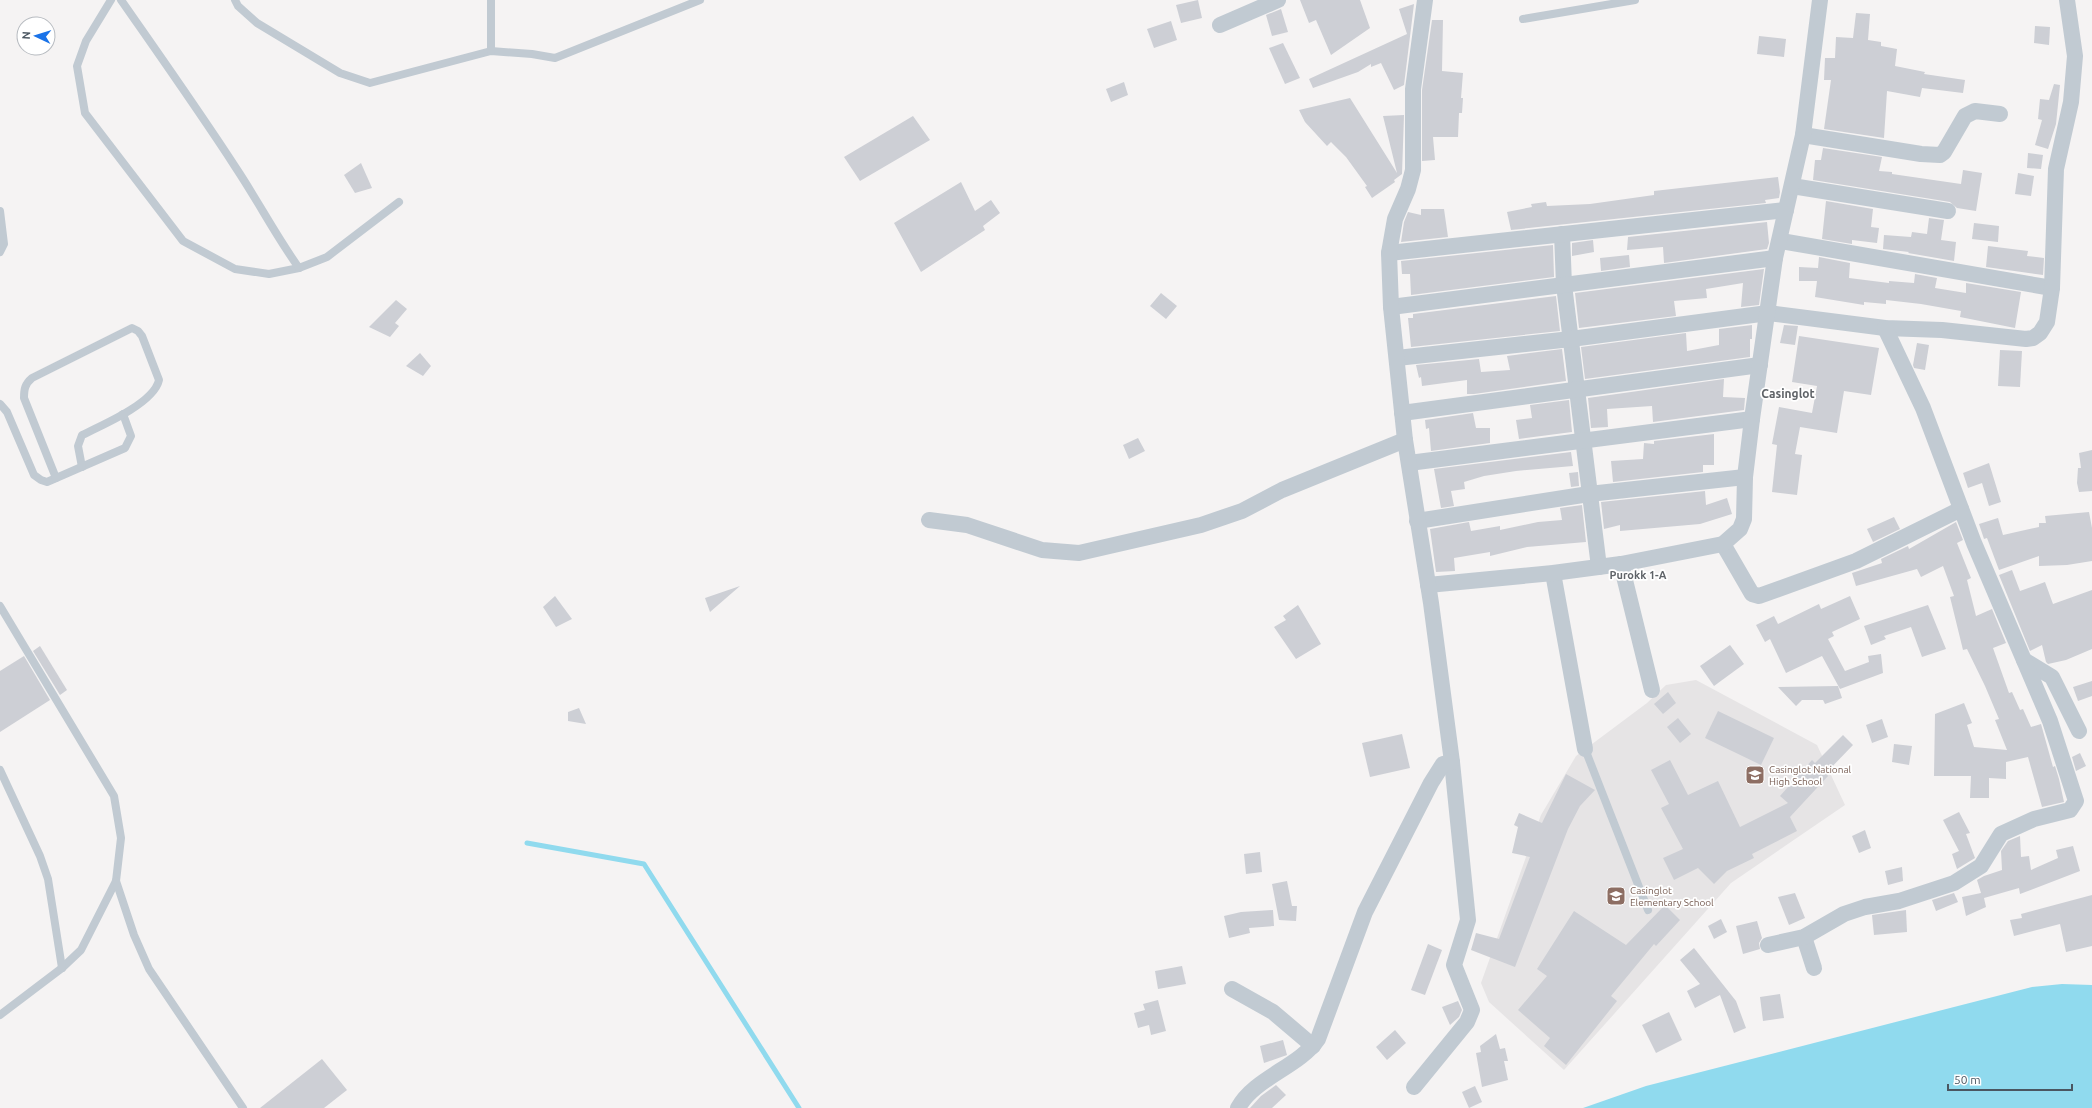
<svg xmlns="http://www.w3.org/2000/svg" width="2092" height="1108" font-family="Ubuntu,sans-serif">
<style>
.education{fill:#e6e4e5}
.water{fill:#90daee}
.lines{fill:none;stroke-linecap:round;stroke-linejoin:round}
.stream{stroke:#90daee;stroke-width:5}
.building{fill:#cdcfd5}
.service{stroke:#c1cad2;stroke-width:8}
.minor{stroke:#c1cad2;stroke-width:16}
.labels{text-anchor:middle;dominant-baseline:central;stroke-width:3.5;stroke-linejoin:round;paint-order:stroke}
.education-label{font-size:10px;fill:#785e54;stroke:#fff;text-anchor:start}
.neighbourhood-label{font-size:11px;font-weight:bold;fill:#5f6368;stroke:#fff}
.quarter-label{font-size:12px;font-weight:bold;fill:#5f6368;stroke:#fff}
</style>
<rect width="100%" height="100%" fill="#f5f3f3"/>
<polygon class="education" points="1696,680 1817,745 1845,805 1731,883 1564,1070 1489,1002 1481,983 1541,815 1576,756 1647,703 1666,685"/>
<polygon class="water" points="2062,984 2092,985 2092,1108 1583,1108 1646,1086 2032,987"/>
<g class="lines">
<polyline class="stream" points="527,843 644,864 799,1108"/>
</g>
<g class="building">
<polygon points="1198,0 1202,18 1181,23 1176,5"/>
<polygon points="1300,0 1360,0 1370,28 1331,55 1316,20 1309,23"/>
<polygon points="1414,4 1404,85 1394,90 1381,63 1371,67 1371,64 1358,72 1313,88 1309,79 1407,34 1399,9"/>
<polygon points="1281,9 1288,32 1272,36 1266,15"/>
<polygon points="1856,13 1870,14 1868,40 1881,42 1881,46 1897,49 1895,66 1925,72 1924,74 1965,80 1963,93 1922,88 1920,97 1887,91 1884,138 1824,129 1831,80 1824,80 1825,58 1835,58 1836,37 1853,38"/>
<polygon points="1432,20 1443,20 1442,71 1463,73 1461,98 1463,98 1462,113 1459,113 1458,137 1433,137 1435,160 1422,161 1422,90"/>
<polygon points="1171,21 1177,40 1154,48 1147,29"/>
<polygon points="2035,26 2050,27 2049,45 2034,43"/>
<polygon points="1759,36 1786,39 1784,57 1757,54"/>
<polygon points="1283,43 1300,78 1285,84 1269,48"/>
<polygon points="1124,82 1128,95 1111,102 1106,89"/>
<polygon points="2054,84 2060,85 2056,124 2048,149 2035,145 2042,120 2038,119 2040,99 2049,100"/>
<polygon points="1350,98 1397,173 1383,116 1404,115 1402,174 1394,180 1395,182 1372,198 1365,187 1367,186 1346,157 1331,142 1327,146 1305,122 1299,110"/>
<polygon points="913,116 930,140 860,181 844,157"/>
<polygon points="1823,148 1882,157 1879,171 1892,172 1892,174 1961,184 1963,170 1982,173 1976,211 1957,208 1950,202 1813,180 1815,160 1821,160"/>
<polygon points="2028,153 2043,155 2041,169 2027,168"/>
<polygon points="361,163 372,188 355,193 344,175"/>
<polygon points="2018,173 2034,176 2031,196 2015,194"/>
<polygon points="1778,177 1780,192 1779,198 1765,200 1766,203 1511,230 1507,212 1532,207 1531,204 1546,202 1547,206 1590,204 1654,195 1654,191"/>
<polygon points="961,182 975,211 991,200 1000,213 983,226 985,230 921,272 894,223"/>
<polygon points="1826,201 1873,209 1871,227 1879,228 1877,243 1852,240 1852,244 1822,239"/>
<polygon points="1421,209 1444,209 1448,237 1401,242 1404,222 1408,212 1421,215"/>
<polygon points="1929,218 1944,220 1941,240 1956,242 1954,261 1908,253 1909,252 1883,249 1884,235 1911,237 1912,232 1927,234"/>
<polygon points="1767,222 1769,243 1767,249 1664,263 1663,247 1627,250 1628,237"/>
<polygon points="1974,223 1999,226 1998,242 1972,239"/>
<polygon points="1593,240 1594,252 1572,256 1572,243"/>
<polygon points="1553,245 1554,277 1411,295 1410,274 1402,274 1401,261"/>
<polygon points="1988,246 2028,251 2027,256 2044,258 2043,275 1986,267"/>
<polygon points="1629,255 1630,267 1601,271 1600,258"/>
<polygon points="1819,257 1850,263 1849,278 1889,283 1889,281 1914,283 1915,274 1937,278 1935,288 1966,293 1966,283 2021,292 2015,328 1960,317 1961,311 1921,304 1886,300 1886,304 1864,302 1864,305 1815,297 1817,281 1799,281 1799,267 1818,268"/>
<polygon points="1764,269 1759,305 1741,307 1743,283 1706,289 1707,298 1674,301 1676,316 1579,328 1575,293"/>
<polygon points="1161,293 1177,306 1166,319 1150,306"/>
<polygon points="1556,296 1560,331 1411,347 1408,318 1413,318 1413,314"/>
<polygon points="396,300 407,309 395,323 399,326 390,337 369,327"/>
<polygon points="1752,325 1752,339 1750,339 1750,357 1585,379 1581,347 1686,333 1687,351 1719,345 1719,329"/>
<polygon points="1784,325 1798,326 1795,345 1780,343"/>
<polygon points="1799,336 1879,348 1871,395 1844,391 1837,433 1800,427 1795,454 1802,455 1797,495 1772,492 1777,445 1772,444 1779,407 1812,413 1817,386 1792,382"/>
<polygon points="1917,343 1929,345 1925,370 1914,368 1913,365"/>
<polygon points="1562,349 1566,381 1474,394 1467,394 1467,380 1422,386 1421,377 1419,378 1416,365 1479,359 1481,372 1510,370 1507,356"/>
<polygon points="2000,350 2022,351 2020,387 1998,386"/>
<polygon points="420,353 431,366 423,376 406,366"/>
<polygon points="1724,379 1723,397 1745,398 1744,410 1653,422 1652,406 1607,409 1608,427 1591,428 1588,398"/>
<polygon points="1569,400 1572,432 1519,439 1516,420 1532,418 1530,405"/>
<polygon points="1473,413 1476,428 1490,428 1490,443 1431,451 1429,428 1426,429 1425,420"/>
<polygon points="1714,434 1714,465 1703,465 1703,472 1613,482 1611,461 1643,459 1644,443 1654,444 1654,441"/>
<polygon points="1138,438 1145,451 1129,459 1123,445"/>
<polygon points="2092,450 2092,491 2079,492 2077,483 2078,468 2081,468 2079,453"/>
<polygon points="1571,452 1573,466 1516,471 1484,476 1464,482 1465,489 1451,491 1454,506 1441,508 1434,469"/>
<polygon points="1989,463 2001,502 1989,506 1982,483 1968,488 1963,473"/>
<polygon points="1578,472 1579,486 1571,487 1569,473"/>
<polygon points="1705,491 1706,505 1727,498 1732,514 1700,524 1620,531 1620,525 1604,529 1601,502"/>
<polygon points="1582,505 1586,542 1527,547 1490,556 1490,552 1454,558 1455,571 1436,572 1430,529 1469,522 1471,531 1500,526 1500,530 1538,522 1562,520 1560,508"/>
<polygon points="2089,512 2092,528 2092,561 2067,565 2039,566 2039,556 1999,570 1987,538 1984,539 1979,524 1998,518 2003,535 2039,527 2039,523 2046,523 2045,516"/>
<polygon points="1894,517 1900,529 1873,542 1867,529"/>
<polygon points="1956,522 1963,540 1957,543 1971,578 1967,580 1976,616 1992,609 2006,643 1993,648 2009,693 2012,692 2020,710 2023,709 2031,727 2041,724 2053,767 2055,766 2059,779 2064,802 2042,807 2028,757 2006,762 2006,779 1989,778 1989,798 1970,798 1971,776 1934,776 1935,714 1964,703 1972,723 1967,725 1974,747 2007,750 1995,720 1999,719 1985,686 1967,649 1963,650 1950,597 1954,596 1943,566 1921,577 1917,569 1856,586 1852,573 1882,563 1881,559 1908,546 1909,549"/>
<polygon points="2012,570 2020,591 2045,582 2053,604 2092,590 2092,649 2066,660 2048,664 2046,662 2042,645 2030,651 1999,575"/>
<polygon points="740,586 710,612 705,598"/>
<polygon points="555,596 572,619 556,627 543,607"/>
<polygon points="1850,596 1860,619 1832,632 1834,636 1828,639 1845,671 1869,662 1868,656 1881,654 1883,673 1840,689 1822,656 1786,673 1770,639 1765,642 1756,625 1774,616 1778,624 1819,604 1821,609"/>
<polygon points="1298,605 1321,644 1296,659 1274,627 1286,620 1283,616"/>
<polygon points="1928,605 1946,649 1922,657 1911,627 1884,636 1886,639 1871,645 1864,626"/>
<polygon points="1730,645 1744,664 1714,686 1700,666"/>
<polygon points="40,646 67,690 60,695 33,651"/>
<polygon points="24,656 50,700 0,732 0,671"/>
<polygon points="2092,681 2092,696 2078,701 2073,687"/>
<polygon points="1838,686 1842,698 1825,704 1823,700 1802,700 1796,706 1778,687"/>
<polygon points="1668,692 1676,703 1663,714 1654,704"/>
<polygon points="579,708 586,724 568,721 568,712"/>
<polygon points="1718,711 1774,738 1761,765 1705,738"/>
<polygon points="1678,718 1691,734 1680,743 1667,727"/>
<polygon points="1882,719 1888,737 1872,743 1866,725"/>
<polygon points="1402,734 1410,768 1370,777 1362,743"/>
<polygon points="1843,735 1853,745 1826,773 1828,776 1790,817 1797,831 1752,854 1754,858 1727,871 1714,884 1698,868 1674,880 1663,858 1683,849 1661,808 1669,804 1651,770 1670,760 1688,795 1718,781 1740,827 1788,803 1780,796 1812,760 1815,763"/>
<polygon points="1894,744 1912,746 1909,765 1892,762"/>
<polygon points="2080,753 2086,766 2076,771 2072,757"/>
<polygon points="1566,774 1595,790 1580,806 1568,829 1515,967 1471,950 1476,933 1499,939 1530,857 1512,853 1518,827 1514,825 1519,813 1542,823"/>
<polygon points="1959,812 1970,833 1966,834 1975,858 1957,869 1952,854 1959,851 1943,820"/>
<polygon points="1865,830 1871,848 1859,853 1852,836"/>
<polygon points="2020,836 2021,857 2029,856 2031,870 2058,858 2056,850 2073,846 2080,871 2020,894 2019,888 1984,898 1986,907 1966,916 1962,897 1981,893 1977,880 1984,876 2002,870 2001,851 2008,841"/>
<polygon points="1260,852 1262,872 1246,874 1244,854"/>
<polygon points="1902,867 1903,881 1888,885 1885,871"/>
<polygon points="1287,881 1292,906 1297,906 1296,921 1279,920 1272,884"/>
<polygon points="1795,893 1805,918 1789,925 1778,897"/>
<polygon points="1954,893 1958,902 1936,911 1932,900"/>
<polygon points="2092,895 2092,946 2066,952 2060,924 2014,936 2010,920 2022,918 2021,914"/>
<polygon points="1665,905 1680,920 1656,946 1654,944 1611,996 1617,1001 1566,1065 1544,1046 1550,1038 1518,1010 1547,976 1537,969 1574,911 1626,945"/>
<polygon points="1273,910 1274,926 1249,928 1250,933 1229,938 1224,916 1241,912"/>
<polygon points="1906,910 1907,932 1874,935 1872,915"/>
<polygon points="1721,919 1727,932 1714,939 1708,926"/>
<polygon points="1757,921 1762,938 1759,943 1760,949 1743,954 1736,926"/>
<polygon points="1428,944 1442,950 1425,995 1411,990"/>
<polygon points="1694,948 1736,1001 1746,1028 1734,1033 1720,995 1695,1008 1687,991 1700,984 1680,960"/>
<polygon points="1182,966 1186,984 1158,989 1155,971"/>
<polygon points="1780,994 1784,1018 1763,1021 1760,997"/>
<polygon points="1158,1000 1166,1031 1151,1035 1149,1025 1138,1028 1134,1013 1145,1010 1143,1004"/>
<polygon points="1458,1001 1462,1010 1459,1017 1450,1025 1442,1007"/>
<polygon points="1669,1012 1682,1040 1656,1053 1642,1025"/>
<polygon points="1395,1030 1406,1043 1387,1060 1376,1047"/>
<polygon points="1496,1034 1500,1049 1505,1048 1508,1061 1504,1061 1508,1080 1482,1087 1476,1053 1481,1052 1480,1046"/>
<polygon points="1283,1040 1287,1055 1264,1063 1260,1046"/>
<polygon points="322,1059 347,1090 324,1108 260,1108"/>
<polygon points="1276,1085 1286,1095 1272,1108 1250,1108 1261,1096"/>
<polygon points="1475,1086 1482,1102 1469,1108 1462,1092"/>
</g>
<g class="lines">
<g class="service">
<polyline points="111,0 86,41 77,66 85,113 183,241 235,269 269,274 299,268"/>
<path d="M121,0C160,56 199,111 236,168C258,201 276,236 299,268L327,257L399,202"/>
<polyline points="235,0 238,6 257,23 340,73 370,83 491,51 532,54 555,58 700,0"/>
<polyline points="491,0 491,51"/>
<polyline points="1523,19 1635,0"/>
<polyline points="0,211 4,244 0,252"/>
<polyline points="0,404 7,412 34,475 41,480 47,482 125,448 131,436 123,414"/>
<path d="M56,478L24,398C24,389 25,384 32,378L132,328L138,331L142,336L159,380C154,403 103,425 82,435L78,446L82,467"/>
<polyline points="0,606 114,796 121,838 116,881 81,950 62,968 0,1015"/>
<polyline points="1585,749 1648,910"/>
<polyline points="0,770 40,856 48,879 62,968"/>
<polyline points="116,881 134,935 149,969 243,1108"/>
</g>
<g class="minor">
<polyline points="1220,25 1278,0"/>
<polyline points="1803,135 1921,154 1940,155 1944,152 1965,116 1975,111 2000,114"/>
<polyline points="1792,186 1948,211"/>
<polyline points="1562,234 1564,285 1599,567"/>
<polyline points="1781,241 2052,288"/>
<polyline points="1389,253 1786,210"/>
<polyline points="1391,307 1775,258"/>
<polyline points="1397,358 1571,339 1768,313 1885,328 1942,330 2026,339 2033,338 2040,333 2047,322 2052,288 2056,169 2071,102 2075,56 2067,0"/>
<polyline points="1402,413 1760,365"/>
<polyline points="1409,463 1752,419"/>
<polyline points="929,520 967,525 1042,550 1079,553 1201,525 1242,511 1282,490 1405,440"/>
<polyline points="1417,521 1589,494 1745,477"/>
<polyline points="1723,544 1752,594 1759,596 1856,561 1961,509"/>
<polyline points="1621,564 1652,690"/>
<polyline points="1553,573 1585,749"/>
<polyline points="1428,585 1553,573 1621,564 1723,544 1740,529 1744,519 1745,477 1752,419 1775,258 1803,135 1820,0"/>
<polyline points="2024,660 2052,677 2079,731"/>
<polyline points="1804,937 1814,968"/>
<polyline points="1768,945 1804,937 1844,914 1865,907 1899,901 1954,883 1981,866 2001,834 2034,819 2070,810 2076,801 2050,721 1974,543 1923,408 1885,328"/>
<polyline points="1232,989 1273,1012 1313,1046"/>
<polyline points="1414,1087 1467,1022 1472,1010 1454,965 1468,920 1452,762 1431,603 1405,440 1391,307 1389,253 1395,219 1408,189 1413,170 1413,89 1425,0"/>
<path d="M1238,1108C1254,1078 1299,1067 1318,1039L1365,912L1431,783L1443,764L1452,762"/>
</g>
</g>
<defs>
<symbol id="school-square" viewBox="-11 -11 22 22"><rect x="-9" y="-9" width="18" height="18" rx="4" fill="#8d6e63" stroke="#fff"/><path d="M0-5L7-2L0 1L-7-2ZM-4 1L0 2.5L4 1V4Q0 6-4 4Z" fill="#fff"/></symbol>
</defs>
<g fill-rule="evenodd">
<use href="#school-square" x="1744" y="764" width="22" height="22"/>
<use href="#school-square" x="1605" y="885" width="22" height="22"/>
</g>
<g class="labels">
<g class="education-label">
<text x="1769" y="769">Casinglot National<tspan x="1769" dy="12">High School</tspan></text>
<text x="1630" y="890">Casinglot<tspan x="1630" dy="12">Elementary School</tspan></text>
</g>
<g class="neighbourhood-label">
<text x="1638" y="575">Purokk 1-A</text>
</g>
<g class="quarter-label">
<text x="1788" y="393">Casinglot</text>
</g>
</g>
<g transform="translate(36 36) rotate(274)"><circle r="19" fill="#ffffff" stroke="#b7bbc0"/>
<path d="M0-3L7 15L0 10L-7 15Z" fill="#1a73e8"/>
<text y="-6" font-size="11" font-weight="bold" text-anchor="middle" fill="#4a5661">N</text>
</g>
<path d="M1948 1084v6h124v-6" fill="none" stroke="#4a5661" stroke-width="2"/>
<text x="1954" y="1084" font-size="12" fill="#4a5661" stroke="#ffffff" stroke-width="3" paint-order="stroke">50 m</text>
</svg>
